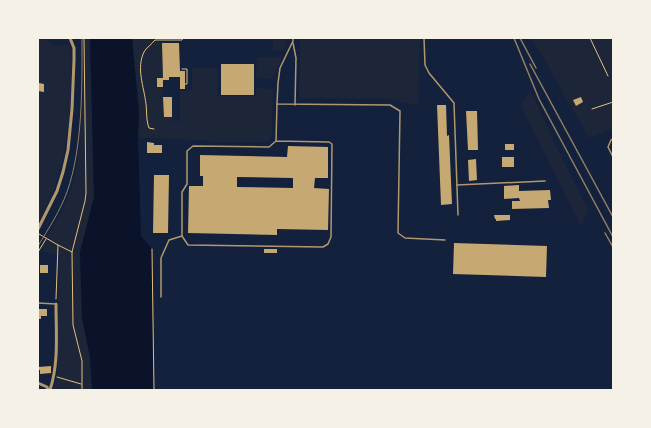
<svg xmlns="http://www.w3.org/2000/svg" width="651" height="428" font-family="'Crimson Pro',serif">
<style>
.green{fill:#1d2539}
.water{fill:#0b132b}
.building{fill:#c6a872;fill-rule:evenodd}
.lines{fill:none;stroke-linecap:round;stroke-linejoin:round}
.path{stroke:#e5c07b;stroke-width:1}
.service{stroke:#b1986c;stroke-width:1.5}
.minor{stroke:#b1986c;stroke-width:3}
.tram{stroke:#918062;stroke-width:1}
.rail{stroke:#918062;stroke-width:1.5}
</style>
<rect width="100%" height="100%" fill="#14213d"/>
<g class="green">
<path d="M38,38H47V41L58,46L68,44C74,57 71,70 71,84C69,135 64,178 38,223Z"/>
<path d="M85,38H90L94,197L80,252L82,318L90,357L92,390H53L57,376L59,255L38,250C49,233 61,216 68,197C78,174 79,148 81,124C83,95 84,67 85,38Z"/>
<polygon points="132,38 151,38 162,43 163,78 157,78 163,87 164,117 172,117 172,121 180,121 180,91 192,90 192,68 218,68 217,96 256,96 256,88 273,89 272,137 267,142 209,142 206,140 138,138 139,112"/>
<polygon points="273,38 288,38 285,49 280,51 273,50"/>
<polygon points="300,38 420,38 418,106 389,99 299,98"/>
<polygon points="532,38 613,38 613,128 589,138"/>
<polygon points="257,57 282,57 273,79 256,78"/>
<polygon points="530,89 555,144 588,210 581,226 521,106"/>
</g>
<polygon class="water" points="90,38 132,38 139,112 138,138 141,236 152,249 154,390 92,390 90,357 82,318 80,252 94,197"/>
<g class="building">
<polygon points="162,43 179,43 180,71 185,71 185,89 180,89 180,77 169,77 169,80 163,80 163,87 157,87 157,78 163,78"/>
<rect x="221" y="64" width="33" height="31"/>
<polygon points="39,83 44,84 44,92 38,91"/>
<polygon points="163,97 172,97 172,117 164,117"/>
<polygon points="581,97 583,102 576,106 573,100"/>
<polygon points="437,105 446,105 447,136 449,135 452,204 441,205"/>
<polygon points="466,111 477,111 478,150 468,150"/>
<polygon points="147,142 154,143 154,145 162,145 162,153 147,153"/>
<rect x="505" y="144" width="9" height="6"/>
<path d="M288,146L328,147V178H315L314,188L329,189L328,230L277,229V235L188,233L189,186H203V176H200V155L287,157ZM237,177L293,178V188L237,187Z"/>
<rect x="502" y="157" width="12" height="10"/>
<polygon points="476,159 477,180 469,181 468,160"/>
<polygon points="154,175 169,175 168,233 153,233"/>
<polygon points="519,185 519,191 550,190 551,200 548,200 549,208 512,209 512,201 520,201 519,198 504,199 504,186"/>
<polygon points="494,215 510,215 510,220 496,221 496,219 495,219"/>
<polygon points="454,243 547,246 546,277 453,274"/>
<rect x="264" y="249" width="13" height="4"/>
<rect x="40" y="265" width="8" height="8"/>
<polygon points="38,309 47,309 47,316 41,316 41,319 38,319"/>
<polygon points="51,366 51,373 40,374 40,370 38,370 38,367"/>
</g>
<g class="lines">
<g class="path">
<polyline points="590,38 608,76"/>
<polyline points="182,69 187,69 187,84 185,84"/>
<polyline points="592,109 613,102"/>
<path d="M154,129L149,128C146,120 147,112 146,104C144,87 136,68 144,52C146,48 152,44 155,40H182L183,38"/>
<polyline points="39,234 58,245 72,252"/>
<polyline points="152,249 154,390"/>
<polyline points="38,252 46,239"/>
<polyline points="56,299 58,245"/>
<polyline points="57,377 81,384"/>
<polyline points="82,390 82,361 73,325 72,252 85,201 86,193 84,38"/>
</g>
<g class="service">
<polyline points="293,38 293,41 280,68 278,83 277,104 390,105 400,111 398,233 405,238 445,240"/>
<polyline points="424,38 425,65 429,73 454,103 458,215"/>
<polyline points="293,43 296,58 295,105"/>
<polyline points="613,139 611,140 608,147 613,157"/>
<polyline points="276,141 329,142 332,144 331,237 328,244 323,247 188,245 182,236 182,192 187,184 187,151 193,146 269,147 276,141 277,104"/>
<polyline points="457,185 545,181"/>
<polyline points="161,297 161,258 169,240 182,236"/>
<polyline points="38,303 56,304"/>
</g>
<g class="minor">
<polyline points="38,229 57,191 63,172 68,150 72,109 74,60 74,48 70,38"/>
<polyline points="38,383 47,387 48,390"/>
<path d="M50,390C59,363 56,332 56,304"/>
</g>
<path class="tram" d="M38,246C49,228 60,211 67,192C83,147 82,86 82,38"/>
<g class="rail">
<polyline points="514,38 539,99 613,237"/>
<polyline points="520,38 536,68"/>
<polyline points="530,64 613,217"/>
<polyline points="605,233 613,247"/>
</g>
</g>
<rect width="651" height="428" fill="none" stroke="#f6f1e7" stroke-width="78"/>
</svg>
